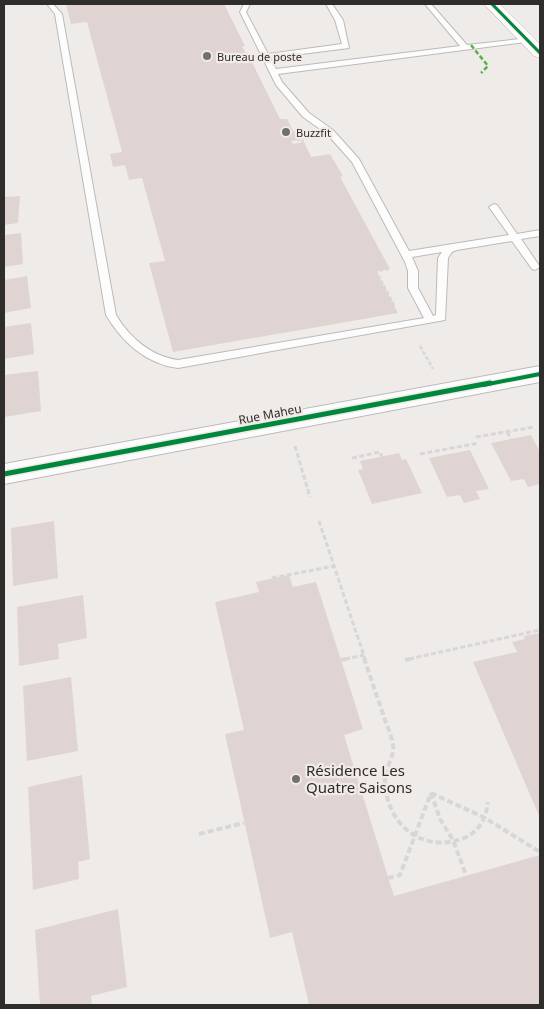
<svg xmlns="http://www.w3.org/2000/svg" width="544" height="1009" font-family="'Noto Sans',sans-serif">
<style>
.building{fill:#e0d4d2}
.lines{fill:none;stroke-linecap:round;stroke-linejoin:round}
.service-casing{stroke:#bcbab8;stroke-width:2}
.minor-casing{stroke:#bcbab8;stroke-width:2}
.tertiary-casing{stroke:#bcbab8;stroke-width:1}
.path-far3{stroke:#d8d7d7;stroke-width:2;stroke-dasharray:3 1;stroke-linecap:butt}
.path-far2{stroke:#d8d7d7;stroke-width:2.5;stroke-dasharray:4 2;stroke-linecap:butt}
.path-far1{stroke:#d8d7d7;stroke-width:3;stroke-dasharray:5 2.5;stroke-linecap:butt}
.path{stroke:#d8d7d7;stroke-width:4;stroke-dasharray:6 3;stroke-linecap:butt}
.service{fill:#fdfcfc;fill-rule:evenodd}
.minor{fill:#fdfcfc;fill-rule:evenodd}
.tertiary{fill:#fdfcfc;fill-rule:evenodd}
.quiet{stroke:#56b246;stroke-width:2.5;stroke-dasharray:4.5 2.5;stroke-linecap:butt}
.cycleway-far2-casing{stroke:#f1eae7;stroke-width:5}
.cycleway-far1-casing{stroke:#f1eae7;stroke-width:6}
.cycleway-casing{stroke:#f1eae7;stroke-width:8}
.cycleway-far2{stroke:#00873e;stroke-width:3}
.cycleway-far1{stroke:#00873e;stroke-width:4}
.cycleway{stroke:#00873e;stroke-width:5}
.poi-dot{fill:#72706e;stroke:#f1eae7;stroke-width:2}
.labels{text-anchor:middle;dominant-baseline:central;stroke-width:4.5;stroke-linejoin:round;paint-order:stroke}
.far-poi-label{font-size:11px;fill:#2f2d2c;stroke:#f1eae7;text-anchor:start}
.street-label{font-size:12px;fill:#2f2d2c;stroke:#f1eae7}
.near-poi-label{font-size:15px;fill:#2f2d2c;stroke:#f1eae7;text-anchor:start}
</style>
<rect width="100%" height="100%" fill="#efebe9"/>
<g class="building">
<polygon points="66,4 224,4 245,46 242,46 246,54 248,54 280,119 287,119 298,140 291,141 293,144 304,142 311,157 330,154 343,176 340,177 390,269 376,271 398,313 173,352 149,263 165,261 142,178 129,180 125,165 113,167 110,154 122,152 87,22 71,24"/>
<polygon points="20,196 18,223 4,225 4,197"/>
<polygon points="21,233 23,264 4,267 4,235"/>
<polygon points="27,276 31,308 4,313 4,280"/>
<polygon points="31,323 34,354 4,359 4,327"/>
<polygon points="38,371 41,411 4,417 4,375"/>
<polygon points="531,435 540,452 540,484 528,487 524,479 511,481 491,443"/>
<polygon points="470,450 489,489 476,491 480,499 464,503 460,495 447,497 429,458"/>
<polygon points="399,453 402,460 406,459 422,493 372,504 358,470 363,469 360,461"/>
<polygon points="54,521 58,578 13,586 11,528"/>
<polygon points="289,575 293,587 316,582 341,660 363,729 344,735 394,896 540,855 540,1005 309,1005 292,932 270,938 225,734 244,730 215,602 259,592 256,582"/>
<polygon points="83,595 87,638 58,644 59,659 19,666 17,607"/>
<polygon points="540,633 540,818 473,662 517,652 512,642 525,639 524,636"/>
<polygon points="71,677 78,751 27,761 23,686"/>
<polygon points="82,775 90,859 78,862 79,879 33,890 28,787"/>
<polygon points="118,909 127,987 91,996 92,1005 40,1005 35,930"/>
</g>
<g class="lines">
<defs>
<path id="service" d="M47,4H53L62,14L116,315C129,337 152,357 178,360L424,318L408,288V271L405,262L352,162L327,134L303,117L276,85L240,12L244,4H250L246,12L268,54L342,44L335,20L326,4H332L343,20L349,48L270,58L276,69L460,46L425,4H431L467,45L529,38V42H526L278,74L282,82L309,113L333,130L359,159L409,251L509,235L489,207L494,204L497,205L517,234L540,230V236L521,239L540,267L535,270L532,269L512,241L457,250L452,252L448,258L445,320L178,368C146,364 122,342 106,315L55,14ZM442,252L438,258L436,315L433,316L418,288V271L412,257Z"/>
<polygon id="minor" points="540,366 540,382 4,484 4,464"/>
<polygon id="tertiary" points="484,4 500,4 540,44 540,58 534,56"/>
</defs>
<use href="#service" class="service-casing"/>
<use href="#minor" class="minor-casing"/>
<use href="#tertiary" class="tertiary-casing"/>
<polyline class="path-far3" points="294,132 298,140 305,141"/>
<g class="path-far2">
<polyline points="389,269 376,271 395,307"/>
<polyline points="420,346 433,369"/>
</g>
<g class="path-far1">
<polyline points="507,432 511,439"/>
<polyline points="476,437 534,427"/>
<polyline points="295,446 310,497"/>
<polyline points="420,454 479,443"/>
<polyline points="352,458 380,452 382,457"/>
<polyline points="319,521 365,659"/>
<polyline points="272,578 334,566"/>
<polyline points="345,659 364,655"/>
<polyline points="409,659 540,630"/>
</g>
<g class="path">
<path d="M364,658C371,679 378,699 385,720C388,728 392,737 393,745C395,756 385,768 385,778C384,822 421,855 464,838C480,831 486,818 488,802"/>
<polyline points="341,660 350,658"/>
<polyline points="405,660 414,658"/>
<polyline points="431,793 485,818 540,852"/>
<polyline points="431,793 440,819 453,840 466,875"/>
<polyline points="199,834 244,823"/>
<polyline points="388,878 400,875 431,793"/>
</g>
<use href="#service" class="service"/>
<use href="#minor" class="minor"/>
<use href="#tertiary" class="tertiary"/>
<polyline class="quiet" points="471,45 488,66 481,73"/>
<defs>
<polyline id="cycleway-far2" points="492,4 540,53"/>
<polyline id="cycleway-far1" points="483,385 540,374"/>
<polyline id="cycleway" points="4,474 490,383"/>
</defs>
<use href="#cycleway-far2" class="cycleway-far2-casing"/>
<use href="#cycleway-far1" class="cycleway-far1-casing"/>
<use href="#cycleway" class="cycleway-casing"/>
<use href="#cycleway-far2" class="cycleway-far2"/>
<use href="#cycleway-far1" class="cycleway-far1"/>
<use href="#cycleway" class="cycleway"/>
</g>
<g class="poi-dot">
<circle cx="207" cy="56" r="5"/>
<circle cx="286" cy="132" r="5"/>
<circle cx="296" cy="779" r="5"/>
</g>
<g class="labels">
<g class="far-poi-label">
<text x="217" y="56">Bureau de poste</text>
<text x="296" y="132">Buzzfit</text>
</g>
<g class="street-label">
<text transform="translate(270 414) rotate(-11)">Rue Maheu</text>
</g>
<g class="near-poi-label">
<text x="306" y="770">Résidence Les<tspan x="306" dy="17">Quatre Saisons</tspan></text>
</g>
</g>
<rect width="544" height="1009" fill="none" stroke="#2f2d2c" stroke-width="10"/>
</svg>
